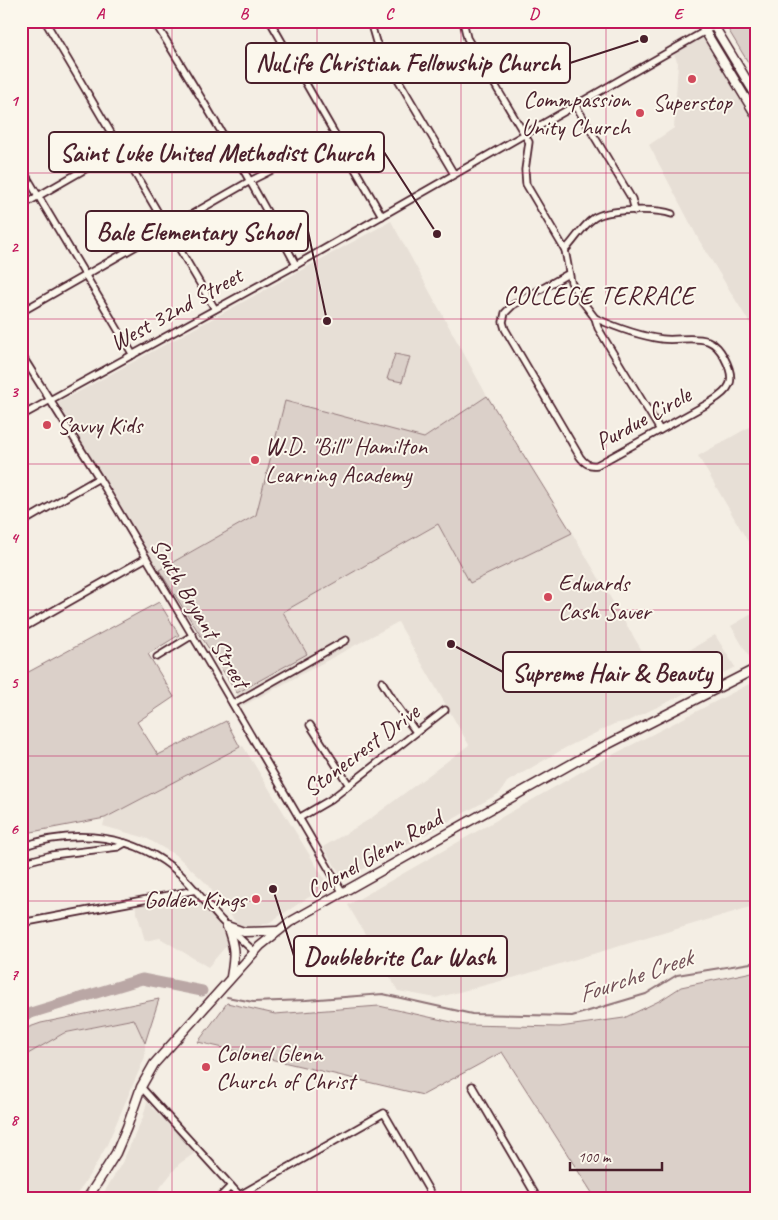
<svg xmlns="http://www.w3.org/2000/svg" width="778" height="1220" font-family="Caveat,sans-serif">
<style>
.built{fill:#e7dfd6}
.green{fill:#dbd0c9;stroke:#92787a}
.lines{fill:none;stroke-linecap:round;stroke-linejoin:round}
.stream{stroke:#8d7174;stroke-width:2}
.river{stroke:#baa7a5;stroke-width:11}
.minor-casing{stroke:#4a1f2b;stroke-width:9}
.major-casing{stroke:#4a1f2b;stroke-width:11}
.minor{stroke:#fbf7ec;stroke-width:5.5}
.major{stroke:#fbf7ec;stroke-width:8}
.grid{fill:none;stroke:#c2185b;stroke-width:1;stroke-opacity:0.55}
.poi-dot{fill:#d1495b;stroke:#fbf7ec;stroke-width:2}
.labels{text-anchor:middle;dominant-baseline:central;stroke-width:4;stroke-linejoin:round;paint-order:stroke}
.poi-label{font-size:24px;fill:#4a1f2b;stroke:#fbf7ec;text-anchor:start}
.street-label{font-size:24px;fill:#4a1f2b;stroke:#fbf7ec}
.neighbourhood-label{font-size:25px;letter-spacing:1px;fill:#4a1f2b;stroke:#fbf7ec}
.water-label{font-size:25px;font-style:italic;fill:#714f56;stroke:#fbf7ec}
.leader{fill:none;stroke:#4a1f2b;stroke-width:2}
.callout-dot{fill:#4a1f2b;stroke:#fbf7ec;stroke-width:2}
.callout{fill:#fbf7ec;stroke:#4a1f2b;stroke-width:2}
.callout-label{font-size:25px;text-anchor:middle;font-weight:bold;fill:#4a1f2b}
.neatline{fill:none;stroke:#c2185b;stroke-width:2}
.grid-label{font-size:16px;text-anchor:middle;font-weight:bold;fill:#c2185b}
</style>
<rect width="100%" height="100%" fill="#f4eee4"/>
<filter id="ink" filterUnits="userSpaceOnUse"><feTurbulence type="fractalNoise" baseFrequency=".02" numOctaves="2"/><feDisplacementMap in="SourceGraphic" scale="10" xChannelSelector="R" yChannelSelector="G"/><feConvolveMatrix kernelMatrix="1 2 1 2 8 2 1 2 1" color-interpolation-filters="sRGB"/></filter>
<g filter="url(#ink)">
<g class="built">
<polygon points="705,31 757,118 757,335 699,240 649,145 674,128 678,63 672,50"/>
<polygon points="391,221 487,396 424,438 256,515 159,570 58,403"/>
<polygon points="751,426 757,436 757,557 698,456"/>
<polygon points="439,524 471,582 572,533 654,671 715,635 735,667 670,701 628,721 614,724 565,748 507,782 500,793 344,880 323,847 370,819 469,745 398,622 241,707 237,693 306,654 283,612"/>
<polygon points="757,611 757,668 756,668 731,626"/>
<polygon points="757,680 757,905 516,977 436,998 398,991 348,905 595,764"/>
<polygon points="243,746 328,885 270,922 254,928 238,925 206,883 177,856 146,838 103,826 105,818"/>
<polygon points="196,890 227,926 232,939 208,967 160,938 145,941 134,902"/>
<polygon points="134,1019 145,1043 145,1057 106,1147 95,1166 74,1199 21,1199 21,1057 62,1034"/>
<polygon points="147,1102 196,1152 179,1164 151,1199 100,1199 123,1161 143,1117"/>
</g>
<g class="green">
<polygon points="723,21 757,21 757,39 755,40 757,42 757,77"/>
<polygon points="395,354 410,357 402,382 387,379"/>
<polygon points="487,396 572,533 470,583 438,524 283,612 307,654 237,693 159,570 256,515 285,401 424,438"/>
<polygon points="159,602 179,635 148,654 174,697 137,722 158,755 226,721 240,747 105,818 21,834 21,676"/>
<polygon points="757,971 757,1199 596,1199 502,1052 423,1095 198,1042 227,1003 275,1014 379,1006 465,1025 560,1027 624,1018 661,1000 681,987"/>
<polygon points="159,999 145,1043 134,1019 64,1033 21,1058 21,1030 41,1023"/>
</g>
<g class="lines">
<polyline class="stream" points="227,997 253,1002 306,1000 383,994 472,1014 572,1016 646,994 677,975 757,962"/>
<polyline class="river" points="21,1016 142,979 202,991"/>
<defs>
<g id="minor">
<polyline points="45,21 215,309"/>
<path d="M154,21C204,101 252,182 296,265"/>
<polyline points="270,21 382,216"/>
<polyline points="370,21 376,42 454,174"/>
<polyline points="463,21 467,38 529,142 525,170 526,184 565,250 571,282 579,297 595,318 598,328 613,353 660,430"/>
<polyline points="576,106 632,199 635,211"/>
<polyline points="21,167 133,355"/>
<polyline points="21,206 120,149"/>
<path d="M565,250C575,240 582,226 594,218C607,209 657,208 672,214"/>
<path d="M568,274L513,305L505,313L503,322L505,329L580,457C585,464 589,466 597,465L709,403C731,390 737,381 724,357C720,350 716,344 708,341C694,336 676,341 662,339C640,336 615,327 595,318"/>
<polyline points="21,312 250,181 274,169"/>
<polyline points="21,354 99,478 204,655 343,893"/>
<polyline points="21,416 296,265 714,26"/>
<polyline points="21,523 99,478"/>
<polyline points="21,629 146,558"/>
<polyline points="157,657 193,635"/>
<polyline points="382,682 397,706 416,732"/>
<polyline points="233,704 346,640"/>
<polyline points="310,725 349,785"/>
<polyline points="299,818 330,800 445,710"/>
<path d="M21,847C76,828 136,834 180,874C195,888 207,905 221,920C232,931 243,942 255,952"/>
<polyline points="21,863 52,855 118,847 125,843"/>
<polyline points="21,923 196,890"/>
<polyline points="472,1086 538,1199"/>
<polyline points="141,1087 243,1199"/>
<polyline points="240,1195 384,1113 434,1199"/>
<polyline points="218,1199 231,1186"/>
</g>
<g id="major">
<polyline points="699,21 757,117"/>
<polyline points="711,21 757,97"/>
<path d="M227,926C235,948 235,954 231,977"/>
<polyline points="227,926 244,932 278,931"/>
<polyline points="87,1199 116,1153 127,1127 141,1087 154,1064 260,946 290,922 589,754 757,668"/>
</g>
</defs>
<use href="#minor" class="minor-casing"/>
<use href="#major" class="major-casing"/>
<use href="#minor" class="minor"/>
<use href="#major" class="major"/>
</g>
</g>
<path class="grid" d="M172,21V1199M317,21V1199M461,21V1199M606,21V1199M21,173H757M21,319H757M21,464H757M21,610H757M21,756H757M21,901H757M21,1047H757"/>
<g class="poi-dot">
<circle cx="692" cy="79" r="5"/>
<circle cx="640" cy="113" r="5"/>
<circle cx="47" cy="425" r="5"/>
<circle cx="255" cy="460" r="5"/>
<circle cx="548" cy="597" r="5"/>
<circle cx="256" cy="899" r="5"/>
<circle cx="206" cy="1067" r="5"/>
</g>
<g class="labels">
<g class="poi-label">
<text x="630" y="99" text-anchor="end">Commpassion<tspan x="630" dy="28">Unity Church</tspan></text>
<text x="692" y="102" text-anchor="middle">Superstop</text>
<text x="57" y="425">Savvy Kids</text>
<text x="265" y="446">W.D. "Bill" Hamilton<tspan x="265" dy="28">Learning Academy</tspan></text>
<text x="558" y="583">Edwards<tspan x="558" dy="28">Cash Saver</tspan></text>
<text x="246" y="899" text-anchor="end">Golden Kings</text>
<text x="216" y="1053">Colonel Glenn<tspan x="216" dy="28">Church of Christ</tspan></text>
</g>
<g class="street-label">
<text transform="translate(176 309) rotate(-29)">West 32nd Street</text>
<text transform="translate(643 418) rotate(-29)">Purdue Circle</text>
<text transform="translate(200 613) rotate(59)">South Bryant Street</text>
<text transform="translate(361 750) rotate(-37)">Stonecrest Drive</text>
<text transform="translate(374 854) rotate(-30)">Colonel Glenn Road</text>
</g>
<g class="neighbourhood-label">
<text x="599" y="296">COLLEGE TERRACE</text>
</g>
<g class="water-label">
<text transform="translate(635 976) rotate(-19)">Fourche Creek</text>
</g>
</g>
<path class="leader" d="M644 39L570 63M437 234L384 152M327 321L308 231M451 644L503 672M273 889L294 956"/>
<g class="callout-dot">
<circle cx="644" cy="39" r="5"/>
<circle cx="437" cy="234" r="5"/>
<circle cx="327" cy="321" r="5"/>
<circle cx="451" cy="644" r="5"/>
<circle cx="273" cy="889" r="5"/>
</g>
<g class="callout">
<rect x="246" y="43" width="324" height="40" rx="5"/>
<rect x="49" y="132" width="335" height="40" rx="5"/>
<rect x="86" y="211" width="222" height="40" rx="5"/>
<rect x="503" y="652" width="219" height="40" rx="5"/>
<rect x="294" y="936" width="213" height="40" rx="5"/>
</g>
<g class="callout-label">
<text x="408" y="71">NuLife Christian Fellowship Church</text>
<text x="217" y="161">Saint Luke United Methodist Church</text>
<text x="197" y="240">Bale Elementary School</text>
<text x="612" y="681">Supreme Hair &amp; Beauty</text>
<text x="400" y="965">Doublebrite Car Wash</text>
</g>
<rect width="778" height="1220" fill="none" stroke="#fbf7ec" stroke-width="55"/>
<path d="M570 1162v8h92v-8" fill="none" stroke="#4a1f2b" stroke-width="2.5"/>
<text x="578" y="1162" font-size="15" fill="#4a1f2b" stroke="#fbf7ec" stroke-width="4" paint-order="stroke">100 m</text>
<rect x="28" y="28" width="722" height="1164" class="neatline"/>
<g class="grid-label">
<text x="100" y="19">A</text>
<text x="244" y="19">B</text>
<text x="389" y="19">C</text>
<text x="534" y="19">D</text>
<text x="678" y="19">E</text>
<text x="14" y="106">1</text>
<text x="14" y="252">2</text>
<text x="14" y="397">3</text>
<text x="14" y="543">4</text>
<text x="14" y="688">5</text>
<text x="14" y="834">6</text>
<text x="14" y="980">7</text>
<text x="14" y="1125">8</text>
</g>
</svg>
